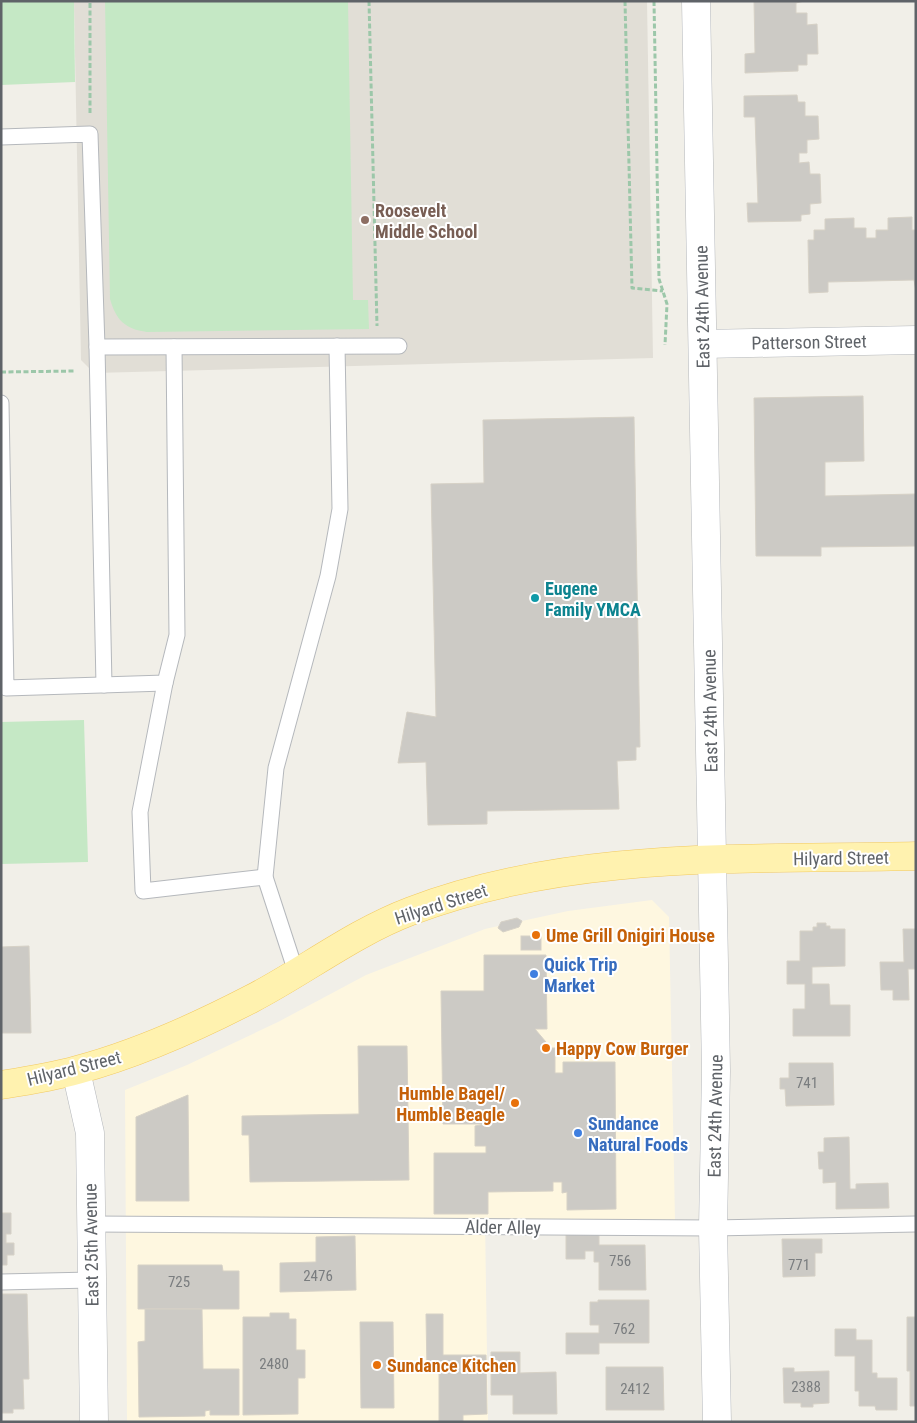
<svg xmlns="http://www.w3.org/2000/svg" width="917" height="1423" font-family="'Roboto Condensed',sans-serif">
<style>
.commercial{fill:#fef7e0}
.education{fill:#e1ded6}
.green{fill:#c5e8c5}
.building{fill:#cccac5;stroke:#d6d1c6}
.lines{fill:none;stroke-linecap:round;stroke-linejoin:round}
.service-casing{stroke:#b5b8bc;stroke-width:17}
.minor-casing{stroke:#b5b8bc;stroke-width:29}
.tertiary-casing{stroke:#b5b8bc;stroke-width:29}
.primary-casing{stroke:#f2c960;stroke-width:29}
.path{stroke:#9cc7a9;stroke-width:3;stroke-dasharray:5 2.5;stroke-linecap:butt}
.service{stroke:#fff;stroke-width:15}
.minor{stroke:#fff;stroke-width:28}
.tertiary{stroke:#fff;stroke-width:28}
.primary{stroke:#fff2af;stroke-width:28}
.education-dot{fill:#8d6e63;stroke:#fff;stroke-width:2}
.culture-dot{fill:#0f9aa8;stroke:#fff;stroke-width:2}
.food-dot{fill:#e8710a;stroke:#fff;stroke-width:2}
.shop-dot{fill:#3f7fe0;stroke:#fff;stroke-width:2}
.labels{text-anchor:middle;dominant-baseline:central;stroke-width:4;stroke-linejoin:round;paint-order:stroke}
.number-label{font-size:15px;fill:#7a7d7f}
.education-label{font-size:18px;font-weight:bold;fill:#785e54;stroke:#fff;text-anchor:start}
.street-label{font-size:18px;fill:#5f6368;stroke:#fff}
.culture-label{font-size:18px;font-weight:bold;fill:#0d838f;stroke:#fff;text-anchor:start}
.food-label{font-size:18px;font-weight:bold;fill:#c56008;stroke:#fff;text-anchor:start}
.shop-label{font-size:18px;font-weight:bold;fill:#366cbe;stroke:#fff;text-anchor:start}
</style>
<rect width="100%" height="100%" fill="#f1efe8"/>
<polygon class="commercial" points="652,900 669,917 675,1220 485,1219 488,1422 127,1422 125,1090 187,1065 278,1022 366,975 485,929 568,911"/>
<polygon class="education" points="74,1 647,1 653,358 94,373 81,360"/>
<g class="green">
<polygon points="1,1 74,1 75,82 1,85"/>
<path d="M105,1H348L353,300H368L369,329L147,332C125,329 116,320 110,299Z"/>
<polygon points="84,720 88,862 1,864 1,722"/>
</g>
<g class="building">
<polygon points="754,1 804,1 796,3 796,13 807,13 807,25 817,24 818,54 807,54 807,65 798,65 798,71 745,73 745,54 755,53"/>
<polygon points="797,95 798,102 805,102 805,116 818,116 819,139 807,140 807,153 799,153 799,163 809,162 810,174 820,174 821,203 810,204 810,214 801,215 801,221 748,222 747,203 758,203 755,117 744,117 744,96"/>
<polygon points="912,217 912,230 916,230 916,291 914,280 828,282 828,292 809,293 808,240 814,240 814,230 825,230 825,219 854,218 854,228 866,228 866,238 876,238 876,230 888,230 888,218"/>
<polygon points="863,396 864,461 825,462 825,496 916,494 916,546 821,547 821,556 756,556 754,398"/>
<polygon points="634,417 640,747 636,747 636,760 617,761 619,809 487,811 487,824 428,825 426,762 398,763 407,712 436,717 431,484 484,483 483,420"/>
<polygon points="517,918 522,921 519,927 503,932 498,928 501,922"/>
<polygon points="817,923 826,923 826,926 830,926 830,929 845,929 845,966 812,967 812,984 829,984 830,1005 850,1005 850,1036 793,1036 793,1009 805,1009 805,984 787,984 787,961 800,961 800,931 813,931 813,927 817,927"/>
<polygon points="903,929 916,929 916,969 908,969 909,1000 893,1000 893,990 881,990 880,962 904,962"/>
<rect x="521" y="936" width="20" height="14"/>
<polygon points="29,946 31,1033 1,1033 1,947"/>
<polygon points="484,955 546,955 547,1029 535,1029 551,1048 555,1048 555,1073 563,1073 563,1062 615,1062 616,1209 567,1210 567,1192 562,1193 562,1182 553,1182 553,1191 488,1192 488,1214 434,1214 434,1153 486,1153 486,1146 475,1146 475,1126 485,1124 443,1124 441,991 484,991"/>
<polygon points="358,1046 407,1046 409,1180 250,1182 249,1135 242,1135 242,1116 359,1114"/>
<polygon points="789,1063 833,1063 834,1105 786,1106 785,1089 780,1089 780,1078 789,1078"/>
<polygon points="188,1095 189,1201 136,1201 136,1117"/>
<polygon points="849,1137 850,1189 856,1189 856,1184 888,1183 889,1208 836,1209 836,1182 823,1183 823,1169 819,1169 818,1152 824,1152 824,1138"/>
<polygon points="1,1213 11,1213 11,1234 6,1234 6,1243 14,1243 14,1255 7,1255 7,1265 1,1265"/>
<polygon points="566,1233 599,1233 599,1245 645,1245 646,1290 599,1290 599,1262 594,1262 594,1251 585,1251 585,1259 566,1259"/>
<polygon points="355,1236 356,1290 280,1292 280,1263 316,1262 316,1237"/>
<polygon points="782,1239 822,1239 822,1253 815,1253 815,1276 783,1277"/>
<polygon points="138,1265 222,1265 223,1271 239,1271 239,1309 138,1309"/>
<polygon points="1,1294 27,1294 29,1379 23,1379 24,1409 13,1409 13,1413 2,1413 1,1409"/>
<polygon points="598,1300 649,1300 649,1343 599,1343 599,1354 566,1354 566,1333 599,1333 599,1325 590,1325 590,1302 598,1302"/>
<polygon points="145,1309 202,1309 203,1369 239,1369 239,1415 210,1415 210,1410 205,1411 205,1416 139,1417 138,1342 145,1341"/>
<polygon points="270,1313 289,1313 289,1319 296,1319 296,1350 305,1350 305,1378 298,1378 298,1414 243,1415 243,1317 270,1317"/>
<polygon points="426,1314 443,1314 443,1355 486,1355 487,1414 463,1415 463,1422 439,1422 439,1371 427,1372"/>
<polygon points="907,1317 916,1317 916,1406 910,1406 910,1371 907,1371"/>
<polygon points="360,1322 393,1322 394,1408 361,1408"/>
<polygon points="835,1329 856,1329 856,1340 872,1340 872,1373 877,1373 877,1378 897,1378 897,1410 876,1410 875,1406 859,1406 859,1391 855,1391 855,1356 835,1356"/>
<polygon points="491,1352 520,1352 520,1373 556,1372 557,1414 513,1414 513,1395 491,1395"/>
<polygon points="606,1367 663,1367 664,1410 606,1410"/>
<polygon points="783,1368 794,1368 794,1372 829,1371 829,1403 813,1404 813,1407 801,1407 801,1403 784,1403"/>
</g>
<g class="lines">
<defs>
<g id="service">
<polyline points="1,137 90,134 97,347 399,346"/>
<polyline points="97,347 104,685"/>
<polyline points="1,403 6,688 165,683 177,635 174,347"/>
<polyline points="165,683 140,812 143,891 265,877"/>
<polyline points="296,972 265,877 276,768 328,576 340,509 337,346"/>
<polyline points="91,1224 713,1228 916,1224"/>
<polyline points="1,1282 91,1280"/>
</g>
<polyline id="minor" points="76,1071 90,1133 94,1422"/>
<g id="tertiary">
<polyline points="696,1 716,1071 713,1228 717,1422"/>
<polyline points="703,344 916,340"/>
</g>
<path id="primary" d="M1,1085C26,1081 52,1077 77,1070C137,1054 195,1028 251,999C305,971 353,933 411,911C571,850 747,860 916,856"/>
</defs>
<use href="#service" class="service-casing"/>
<use href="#minor" class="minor-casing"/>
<use href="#tertiary" class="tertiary-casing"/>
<use href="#primary" class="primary-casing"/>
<g class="path">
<polyline points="369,1 377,326"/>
<polyline points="625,1 632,288 663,291"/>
<polyline points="654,1 659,279 667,304 665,345"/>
<polyline points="90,113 90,1"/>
<polyline points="1,372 76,371"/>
</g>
<use href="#service" class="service"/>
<use href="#minor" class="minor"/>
<use href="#tertiary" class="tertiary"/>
<use href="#primary" class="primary"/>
</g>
<circle class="education-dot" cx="365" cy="220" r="5"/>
<circle class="culture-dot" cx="535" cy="598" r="5"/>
<g class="food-dot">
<circle cx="536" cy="935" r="5"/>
<circle cx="546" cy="1048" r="5"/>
<circle cx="515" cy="1103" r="5"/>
<circle cx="377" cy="1365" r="5"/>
</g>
<g class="shop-dot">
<circle cx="534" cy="974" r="5"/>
<circle cx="578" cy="1133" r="5"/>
</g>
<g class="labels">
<g class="number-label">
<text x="807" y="1083">741</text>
<text x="620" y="1261">756</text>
<text x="799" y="1265">771</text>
<text x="318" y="1276">2476</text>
<text x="179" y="1282">725</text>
<text x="624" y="1329">762</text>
<text x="274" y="1364">2480</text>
<text x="806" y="1387">2388</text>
<text x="635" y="1389">2412</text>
</g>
<g class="education-label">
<text x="375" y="210">Roosevelt<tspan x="375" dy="21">Middle School</tspan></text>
</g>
<g class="street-label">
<text transform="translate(702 307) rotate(-91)">East 24th Avenue</text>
<text transform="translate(809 342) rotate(-1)">Patterson Street</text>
<text transform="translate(710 711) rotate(-91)">East 24th Avenue</text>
<text transform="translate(841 858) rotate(-1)">Hilyard Street</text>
<text transform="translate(441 904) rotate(-18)">Hilyard Street</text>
<text transform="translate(74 1068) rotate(-14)">Hilyard Street</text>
<text transform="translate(715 1116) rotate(-89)">East 24th Avenue</text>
<text transform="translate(503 1227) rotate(1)">Alder Alley</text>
<text transform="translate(91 1245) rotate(-91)">East 25th Avenue</text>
</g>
<g class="culture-label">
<text x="545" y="588">Eugene<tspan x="545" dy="21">Family YMCA</tspan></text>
</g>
<g class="food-label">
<text x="546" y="935">Ume Grill Onigiri House</text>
<text x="556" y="1048">Happy Cow Burger</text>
<text x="505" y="1093" text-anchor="end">Humble Bagel/<tspan x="505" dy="21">Humble Beagle</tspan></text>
<text x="387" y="1365">Sundance Kitchen</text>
</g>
<g class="shop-label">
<text x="544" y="964">Quick Trip<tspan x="544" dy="21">Market</tspan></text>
<text x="588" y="1123">Sundance<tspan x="588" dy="21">Natural Foods</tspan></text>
</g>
</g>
<rect width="917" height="1423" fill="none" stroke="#5f6368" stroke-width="5"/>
</svg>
